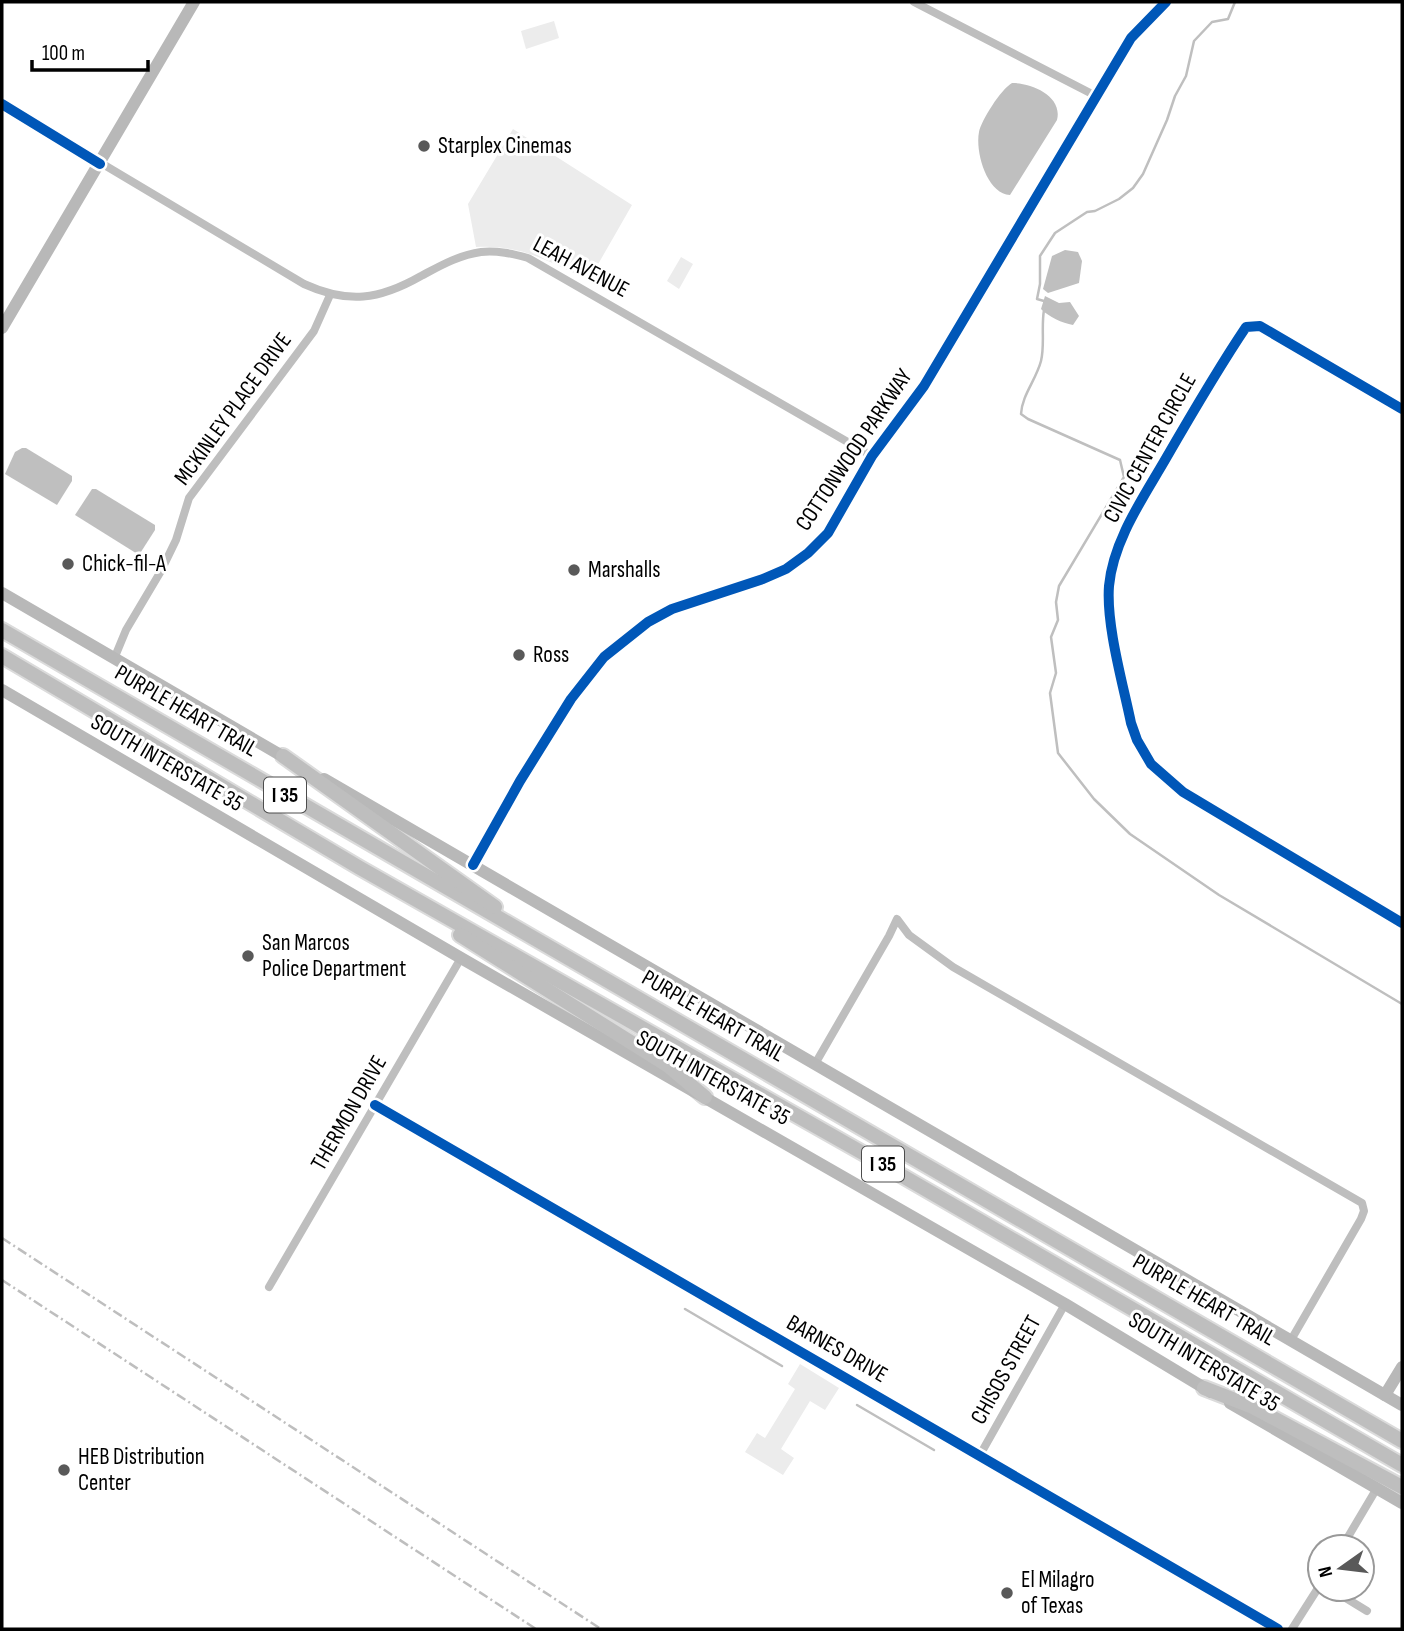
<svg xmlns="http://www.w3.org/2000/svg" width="1404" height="1631" font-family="'Sofia Sans Condensed',sans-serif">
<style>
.green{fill:#ececec}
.water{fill:#bfbfbf}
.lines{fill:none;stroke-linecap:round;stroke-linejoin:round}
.stream{stroke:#bfbfbf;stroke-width:2.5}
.highway-casing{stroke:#dbdbdb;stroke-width:18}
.street{stroke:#bebebe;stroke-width:8}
.secondary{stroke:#b8b8b8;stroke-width:12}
.highway{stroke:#bebebe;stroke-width:14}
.rail{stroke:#bebebe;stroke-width:2.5;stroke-dasharray:10 3.5 2 3.5;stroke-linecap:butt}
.cycleway-casing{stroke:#fff;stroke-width:15}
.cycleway{stroke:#0057b8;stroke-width:10}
.poi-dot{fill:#595959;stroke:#fff;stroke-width:2.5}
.labels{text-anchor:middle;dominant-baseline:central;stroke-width:6;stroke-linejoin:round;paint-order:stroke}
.shield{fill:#fff;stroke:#4c4c4c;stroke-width:2}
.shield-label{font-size:21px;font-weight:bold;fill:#000}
.poi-label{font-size:23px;fill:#000;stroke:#fff;text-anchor:start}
.street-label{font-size:23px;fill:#000;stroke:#fff}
</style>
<rect width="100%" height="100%" fill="#fff"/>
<g class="green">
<polygon points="554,21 559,38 526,49 521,31"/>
<path d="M513,129L632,205L589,280C550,262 520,244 476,247L468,204Z"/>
<polygon points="681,257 693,264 679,289 667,281"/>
<polygon points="800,1364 839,1388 825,1410 810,1401 781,1449 794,1458 783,1475 745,1452 757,1433 765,1438 795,1389 788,1384"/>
</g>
<g class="water">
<path d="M1012,83C1032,83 1063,96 1057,120L1010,195C987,194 975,152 979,132C981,121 1001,89 1012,83Z"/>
<polygon points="1065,250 1078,252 1082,261 1079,283 1048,293 1043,289 1052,256"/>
<path d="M1045,296L1059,303L1070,302L1079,316L1073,325C1062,323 1049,317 1041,309Z"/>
<polygon points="22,448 26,448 72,476 72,481 57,505 5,474 15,452"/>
<polygon points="92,489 96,489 155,525 155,530 139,555 75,515"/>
</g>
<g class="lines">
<g class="stream">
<polyline points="1044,301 1037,299 1040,284 1040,256 1055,233 1087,212 1095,211 1119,199 1133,188 1143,174 1167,120 1175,96 1186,76 1194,41 1212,22 1228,19 1235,2"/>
<path d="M1044,310C1041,327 1045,345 1041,361C1036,380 1022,395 1021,414L1028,419L1120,460L1124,477L1059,586L1056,602L1058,620L1051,637L1056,673L1050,693L1058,753L1094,799L1130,834L1219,895L1402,1004"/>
<polyline points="685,1309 782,1366"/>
<polyline points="857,1405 934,1450"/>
</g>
<defs>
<g id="highway">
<polyline points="2,630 1402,1441"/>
<polyline points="2,656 360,868 861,1152 1402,1465"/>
<polyline points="283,756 495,907"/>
<polyline points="460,935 667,1065 705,1097"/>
<polyline points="1204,1388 1253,1407 1402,1487"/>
</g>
</defs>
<use href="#highway" class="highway-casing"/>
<g class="street">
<polyline points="914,2 1096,96"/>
<path d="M2,104L304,284C348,304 379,300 421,276C440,266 459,255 481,252C497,250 513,254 528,258L872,456"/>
<path d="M1402,409L1260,326L1246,327C1217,370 1191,415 1165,460C1143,498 1113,541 1109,586C1106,625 1123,684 1131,723L1137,740L1151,764L1183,792L1402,923"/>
<polyline points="114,659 126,630 161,571 176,540 189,498 314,331 330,295"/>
<polyline points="473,865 520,781 571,699 604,657 648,622 672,609 763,579 786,569 808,553 828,533 872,456 924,386 1131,38 1166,2"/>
<polyline points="815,1064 889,936 897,919 909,935 953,967 1362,1203 1364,1211 1361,1219 1291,1340"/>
<polyline points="375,1105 1278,1629"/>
<polyline points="269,1287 461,958"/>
<polyline points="980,1455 1065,1304"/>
<polyline points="1342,1547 1377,1488"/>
<polyline points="1331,1589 1367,1611"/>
<polyline points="1292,1629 1320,1585"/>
</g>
<g class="secondary">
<polyline points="2,328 194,2"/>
<polyline points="2,593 289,760"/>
<polyline points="2,690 461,958 1065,1304 1211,1392"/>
<polyline points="324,779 1402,1405"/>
<polyline points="1385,1395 1402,1367"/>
<polyline points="1230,1403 1402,1503"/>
</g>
<use href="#highway" class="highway"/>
<g class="rail">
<polyline points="2,1238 601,1629"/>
<polyline points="2,1280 536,1629"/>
</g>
<defs>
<g id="cycleway">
<polyline points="2,104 100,164"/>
<path d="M1402,409L1260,326L1246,327C1217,370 1191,415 1165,460C1143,498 1113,541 1109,586C1106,625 1123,684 1131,723L1137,740L1151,764L1183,792L1402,923"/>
<polyline points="473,865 520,781 571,699 604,657 648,622 672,609 763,579 786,569 808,553 828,533 872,456 924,386 1131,38 1166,2"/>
<polyline points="375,1105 1278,1629"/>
</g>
</defs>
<use href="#cycleway" class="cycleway-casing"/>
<use href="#cycleway" class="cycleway"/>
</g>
<g class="poi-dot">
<circle cx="424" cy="146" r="7"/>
<circle cx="68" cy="564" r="7"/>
<circle cx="574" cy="570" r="7"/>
<circle cx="519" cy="655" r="7"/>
<circle cx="248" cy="956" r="7"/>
<circle cx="64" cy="1470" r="7"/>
<circle cx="1007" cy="1593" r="7"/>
</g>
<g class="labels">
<g class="shield">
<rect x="264" y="777.5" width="42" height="35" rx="5"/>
<rect x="862" y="1146.5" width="42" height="35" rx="5"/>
</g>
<g class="shield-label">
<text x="285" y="795">I 35</text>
<text x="883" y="1164">I 35</text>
</g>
<g class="poi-label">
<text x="438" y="146">Starplex Cinemas</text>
<text x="82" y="564">Chick-fil-A</text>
<text x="588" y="570">Marshalls</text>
<text x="533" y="655">Ross</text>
<text x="262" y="943">San Marcos<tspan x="262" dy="26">Police Department</tspan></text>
<text x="78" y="1457">HEB Distribution<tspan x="78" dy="26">Center</tspan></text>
<text x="1021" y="1580">El Milagro<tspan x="1021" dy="26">of Texas</tspan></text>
</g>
<g class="street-label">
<text transform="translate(581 267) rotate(28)">LEAH AVENUE</text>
<text transform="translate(233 409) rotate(-54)">MCKINLEY PLACE DRIVE</text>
<text transform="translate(1150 448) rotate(-61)">CIVIC CENTER CIRCLE</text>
<text transform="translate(854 450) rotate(-56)">COTTONWOOD PARKWAY</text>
<text transform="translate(186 711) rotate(30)">PURPLE HEART TRAIL</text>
<text transform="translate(167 763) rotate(30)">SOUTH INTERSTATE 35</text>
<text transform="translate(713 1016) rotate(30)">PURPLE HEART TRAIL</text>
<text transform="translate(713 1078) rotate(29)">SOUTH INTERSTATE 35</text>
<text transform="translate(349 1113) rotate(-60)">THERMON DRIVE</text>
<text transform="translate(1204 1300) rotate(30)">PURPLE HEART TRAIL</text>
<text transform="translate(837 1349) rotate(30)">BARNES DRIVE</text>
<text transform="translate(1204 1362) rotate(31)">SOUTH INTERSTATE 35</text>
<text transform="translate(1006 1370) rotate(-61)">CHISOS STREET</text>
</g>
</g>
<rect width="1404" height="1631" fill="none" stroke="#000000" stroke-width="7"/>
<g transform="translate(1341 1568) rotate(256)"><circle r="33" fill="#ffffff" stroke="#999999" stroke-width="2"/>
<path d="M0-5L12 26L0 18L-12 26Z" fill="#595959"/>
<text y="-10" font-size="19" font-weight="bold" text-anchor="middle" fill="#000000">N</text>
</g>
<path d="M32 60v10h116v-10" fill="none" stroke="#000000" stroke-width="3.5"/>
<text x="42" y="60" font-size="21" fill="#000000" stroke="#ffffff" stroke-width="5" paint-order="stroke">100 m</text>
</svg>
